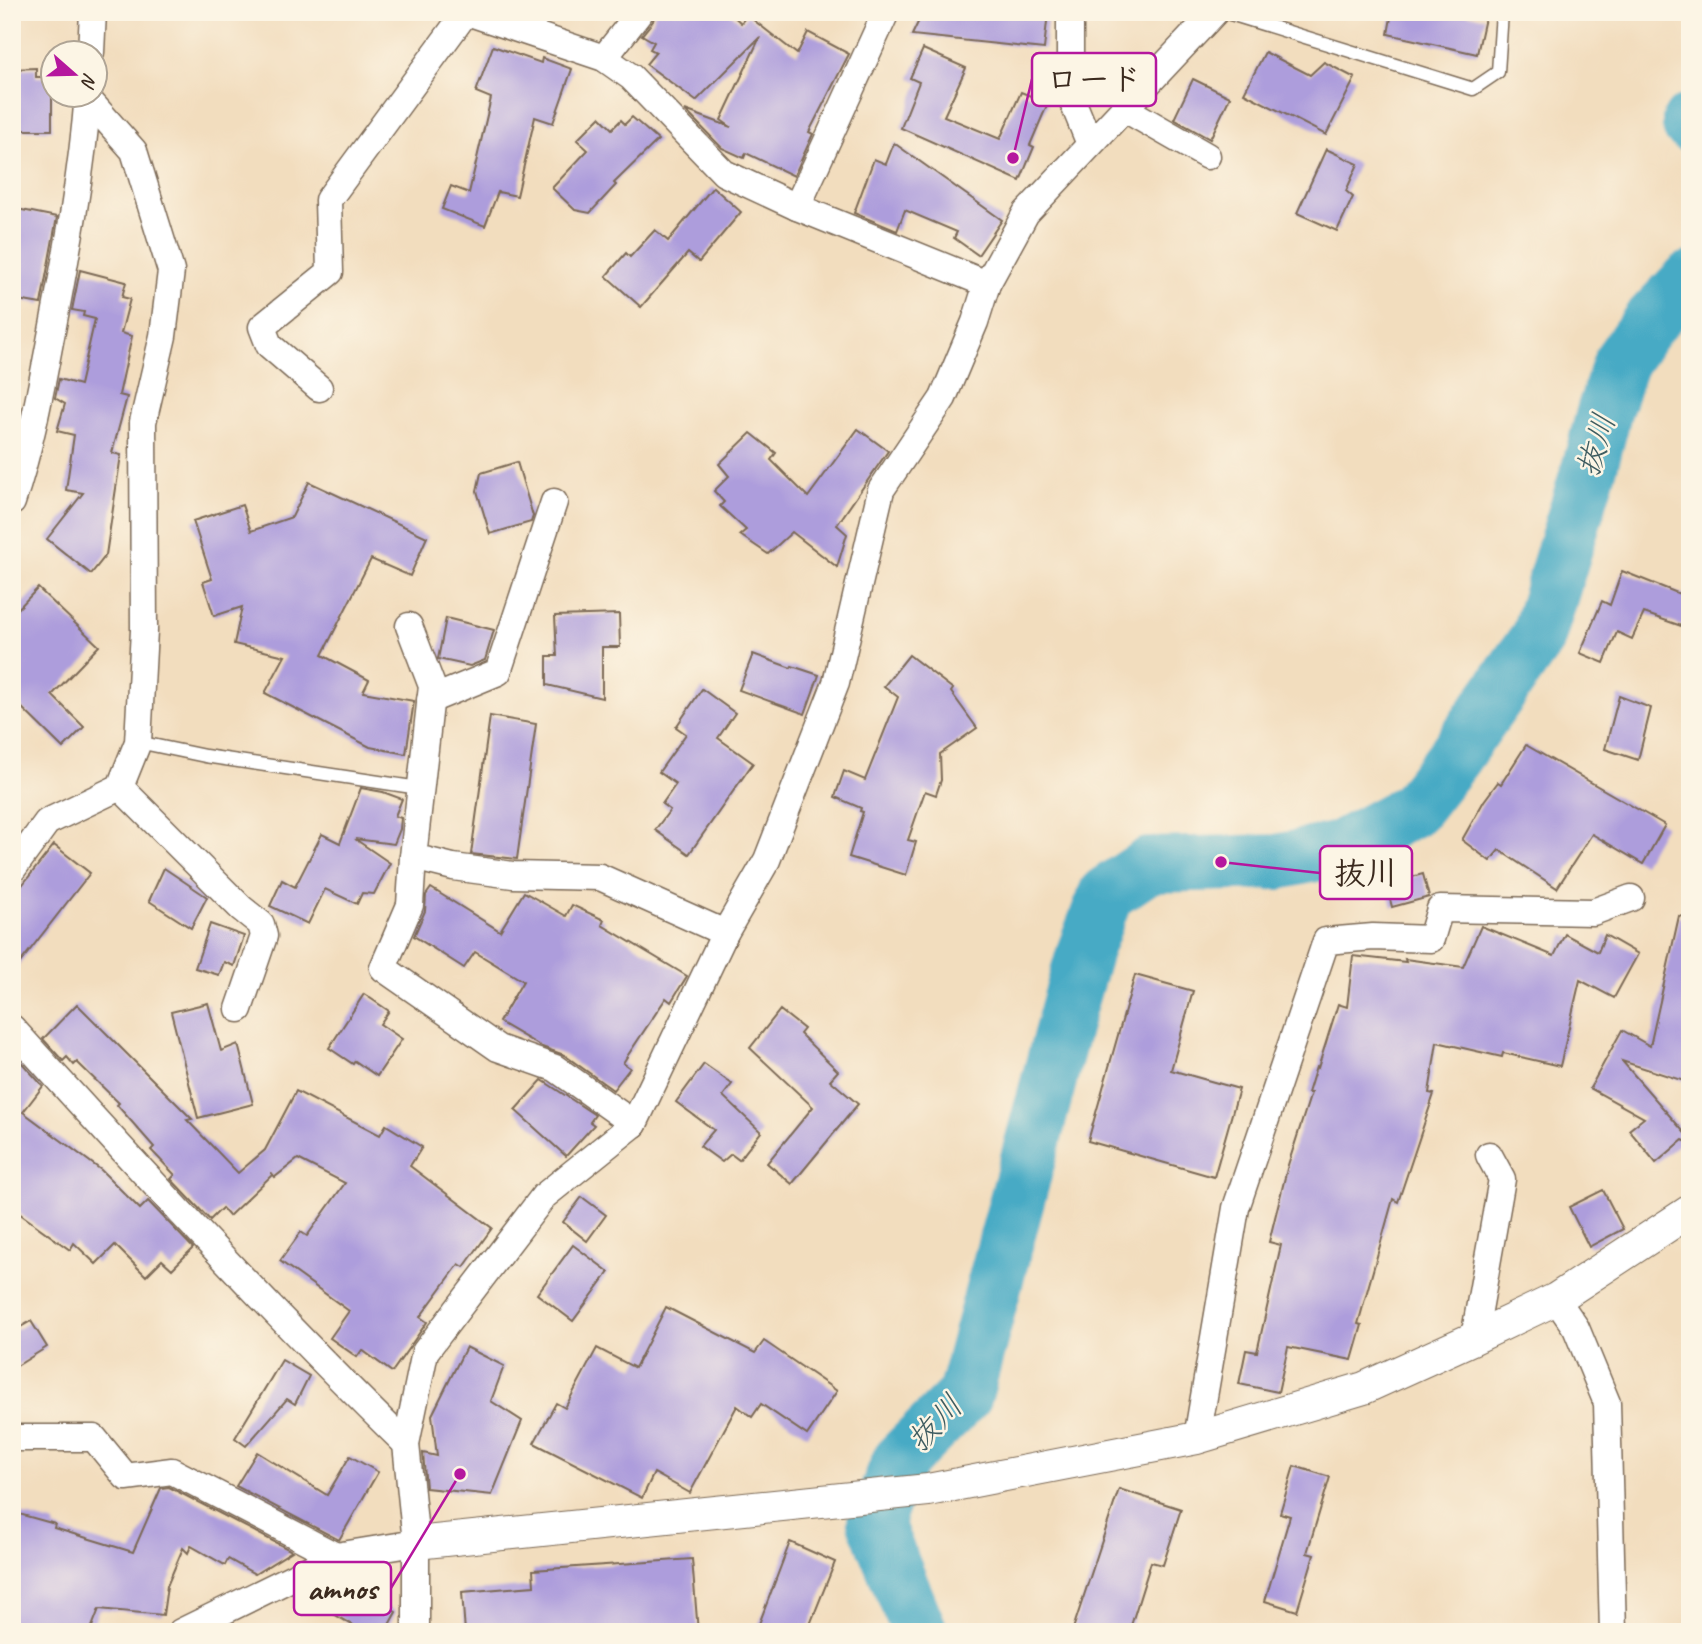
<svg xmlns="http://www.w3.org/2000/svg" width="1702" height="1644" font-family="Caveat,'Klee One',sans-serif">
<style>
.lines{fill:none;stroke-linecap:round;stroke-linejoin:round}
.river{stroke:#46aac5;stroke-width:56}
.building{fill:#ad9ddc}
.service-casing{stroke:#7b6956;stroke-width:15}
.minor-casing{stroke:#7b6956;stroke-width:29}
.tertiary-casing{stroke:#7b6956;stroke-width:34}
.service{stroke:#fff;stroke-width:12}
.minor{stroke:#fff;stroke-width:26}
.tertiary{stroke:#fff;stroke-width:32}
.labels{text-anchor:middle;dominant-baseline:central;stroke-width:5;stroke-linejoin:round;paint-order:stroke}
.water-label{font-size:32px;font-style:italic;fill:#3f5d61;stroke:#fcf5e5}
.leader{fill:none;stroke:#b5179e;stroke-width:2.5}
.callout-dot{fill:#b5179e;stroke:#fcf5e5;stroke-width:2.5}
.callout{fill:#fcf5e5;stroke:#b5179e;stroke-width:2.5}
.callout-label{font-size:32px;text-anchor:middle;font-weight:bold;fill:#3b2a1e}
</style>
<rect width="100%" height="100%" fill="#fcf5e5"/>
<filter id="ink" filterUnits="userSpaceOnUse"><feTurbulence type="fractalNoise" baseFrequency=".0143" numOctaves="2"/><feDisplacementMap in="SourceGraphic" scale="14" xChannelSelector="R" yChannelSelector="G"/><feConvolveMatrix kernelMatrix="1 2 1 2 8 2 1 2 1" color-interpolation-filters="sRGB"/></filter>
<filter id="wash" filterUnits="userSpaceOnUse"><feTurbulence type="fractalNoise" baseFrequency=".00686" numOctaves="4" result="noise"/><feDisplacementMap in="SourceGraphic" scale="28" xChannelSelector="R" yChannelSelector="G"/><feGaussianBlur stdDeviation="1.57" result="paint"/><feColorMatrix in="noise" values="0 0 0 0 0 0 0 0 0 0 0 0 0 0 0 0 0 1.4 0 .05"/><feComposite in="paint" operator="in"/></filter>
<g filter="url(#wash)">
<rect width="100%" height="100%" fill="#f2ddbe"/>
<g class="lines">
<g class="river">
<polyline points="1690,121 1690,125"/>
<polyline points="920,1632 875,1522 900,1460 965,1395 1068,1009 1085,950 1106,894 1149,865 1277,862 1339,849 1413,809 1453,758 1538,637 1591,462 1605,409 1621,361 1649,322 1690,279"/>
</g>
</g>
<g id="blocks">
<g class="building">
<polygon points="655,12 729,12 741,23 747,15 797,54 808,32 849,54 809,132 813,134 794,176 746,153 744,158 722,148 685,110 731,127 721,120 760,37 696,101 646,64 656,52 650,49 654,42 642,35 653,21"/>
<polygon points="923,12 1048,12 1044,49 912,35"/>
<polygon points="1392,12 1457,12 1485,18 1477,54 1388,34"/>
<polygon points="493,46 541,63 542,58 572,69 553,123 535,117 517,196 498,192 485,226 442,209 451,186 469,193 491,98 476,92"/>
<polygon points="923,49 966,68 944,116 1000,139 1021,92 1048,103 1030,145 1034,147 1020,181 901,128 919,82 910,78"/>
<polygon points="1265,52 1310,75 1324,62 1355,78 1326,135 1244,93"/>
<polygon points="36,68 36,77 52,77 52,130 12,130 12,69"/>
<polygon points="1193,79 1230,97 1210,139 1174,119"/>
<polygon points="600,117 612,129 621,120 625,124 632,117 658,140 614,183 616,185 590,213 575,210 552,188 588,150 577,140"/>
<polygon points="894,143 1002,220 978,255 954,238 957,232 905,210 897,231 854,213 874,159 886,164"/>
<polygon points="1326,149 1358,164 1346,191 1353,197 1337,231 1297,213"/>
<polygon points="713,187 741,212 699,262 688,253 641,307 606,276 626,253 630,257 655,230 668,241"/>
<polygon points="12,208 57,217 41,304 12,299"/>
<polygon points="80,270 126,282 122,297 130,299 121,333 132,336 119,395 127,397 112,453 121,455 106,555 91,574 47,539 83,493 66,490 74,435 57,431 65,404 55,398 59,379 80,385 95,319 83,316 84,312 72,310"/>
<polygon points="858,429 888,451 837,525 847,534 837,567 792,532 768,554 740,535 746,530 720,506 724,502 714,491 729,476 719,464 751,433 776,453 771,460 808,497"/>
<polygon points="517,462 533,516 531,522 490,534 477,491 481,473"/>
<polygon points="309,482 427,537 410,576 371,559 322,655 369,680 363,692 414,701 406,754 370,747 265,693 285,656 234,644 242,607 214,616 203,582 212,579 193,521 242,505 251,531 292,517"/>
<polygon points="1622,571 1690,598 1690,629 1644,613 1632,639 1617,632 1604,663 1580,653 1602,601 1610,605"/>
<polygon points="38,588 99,646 52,695 84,727 63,748 12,698 12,615"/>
<polygon points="619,614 620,647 602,647 602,698 547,685 547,656 557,656 555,616"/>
<polygon points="446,618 494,630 485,660 470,666 438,659"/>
<polygon points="753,654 791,668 792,666 819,675 805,714 739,690"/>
<polygon points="909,655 953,689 951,692 977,728 940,754 941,780 936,795 925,791 908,840 916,842 906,875 849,857 863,812 860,811 861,808 835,797 844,771 865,780 898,697 884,686"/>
<polygon points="702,689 735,713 718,738 753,763 689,854 655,830 670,810 662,804 676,784 659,772 686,734 676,727"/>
<polygon points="1619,696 1651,708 1638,760 1605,749"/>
<polygon points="490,716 536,724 517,859 471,854"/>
<polygon points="1526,745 1665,825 1643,864 1592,834 1557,888 1499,850 1490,861 1462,840 1484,801 1498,782 1501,784"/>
<polygon points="361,788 383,792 402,799 395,816 401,818 400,829 394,844 355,839 390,863 374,894 362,893 357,904 325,889 308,924 270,906 282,880 295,887 322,834 340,843"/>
<polygon points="54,845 90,873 12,973 12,898"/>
<polygon points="164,868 207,897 191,928 149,901"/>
<polygon points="1423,874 1429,897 1392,907 1386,884"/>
<polygon points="431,888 500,931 524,892 566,916 572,905 604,920 602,925 687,976 671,1002 666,998 628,1055 623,1063 630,1068 613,1090 564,1055 542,1047 499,1022 523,981 475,952 464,968 414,936 425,911 426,895"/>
<polygon points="1679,916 1690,918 1690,1083 1622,1061 1690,1139 1689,1143 1683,1140 1656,1163 1629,1130 1644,1118 1590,1088 1622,1030 1650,1046"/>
<polygon points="210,924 244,936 234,966 224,962 219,975 195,968"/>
<polygon points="1481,926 1554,956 1565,934 1598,952 1605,935 1638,954 1614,998 1580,980 1560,1066 1503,1053 1502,1057 1437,1042 1429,1093 1434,1094 1398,1202 1393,1199 1358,1324 1362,1325 1352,1360 1288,1347 1278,1392 1239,1384 1246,1350 1257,1352 1281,1245 1269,1242 1288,1165 1311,1093 1308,1093 1316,1067 1318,1068 1338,1004 1347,1007 1353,956 1406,962 1405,959 1463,967"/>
<polygon points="1135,975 1193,991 1171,1070 1239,1089 1214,1177 1088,1141"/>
<polygon points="364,994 389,1011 380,1024 402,1039 377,1076 355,1061 353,1064 329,1048"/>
<polygon points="208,1003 221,1051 238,1044 253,1104 198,1118 171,1012"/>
<polygon points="77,1004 192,1119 187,1120 238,1173 265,1150 296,1091 380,1135 386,1125 422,1147 410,1166 492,1228 464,1267 459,1264 420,1317 427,1322 392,1372 362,1350 357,1357 330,1338 349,1311 280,1261 301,1232 307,1236 345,1183 298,1159 275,1177 271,1172 272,1175 229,1216 222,1208 210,1220 171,1179 175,1175 151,1150 154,1147 117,1105 119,1103 77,1062 74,1065 67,1057 63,1061 43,1039"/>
<polygon points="780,1010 804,1029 800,1034 838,1071 830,1080 858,1104 792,1184 767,1163 813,1107 750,1048"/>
<polygon points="21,1062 43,1086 23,1112 101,1170 140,1209 148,1201 193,1248 172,1269 162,1260 146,1276 115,1245 96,1264 74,1243 70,1250 12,1208 12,1072"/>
<polygon points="704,1064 732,1084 723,1096 761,1132 739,1160 731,1154 722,1162 700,1146 714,1130 676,1102"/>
<polygon points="542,1080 595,1115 590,1122 594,1125 566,1156 515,1110"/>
<polygon points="1603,1190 1623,1229 1589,1247 1569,1207"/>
<polygon points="582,1197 606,1215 587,1241 563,1222"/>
<polygon points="573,1245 609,1272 573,1321 537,1294"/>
<polygon points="666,1307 755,1353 764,1341 837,1391 807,1435 761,1404 752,1417 737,1406 690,1493 654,1473 642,1498 534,1443 556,1403 565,1408 597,1348 635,1368"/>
<polygon points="31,1321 47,1347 12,1369 12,1332"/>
<polygon points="466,1347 504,1366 491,1401 522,1421 492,1495 426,1488 423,1453 437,1456 432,1415"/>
<polygon points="282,1360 309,1376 295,1404 287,1399 246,1446 235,1438"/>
<polygon points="257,1452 327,1495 350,1456 378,1472 339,1540 236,1486"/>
<polygon points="1294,1466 1330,1477 1307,1553 1314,1555 1297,1611 1265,1601 1290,1516 1280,1513"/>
<polygon points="169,1487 292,1551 255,1574 228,1559 225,1565 191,1546 188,1553 183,1548 167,1586 163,1615 99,1609 90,1632 12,1632 12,1512 55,1524 54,1528 133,1552 161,1488"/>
<polygon points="1119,1489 1181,1509 1163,1565 1151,1562 1129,1632 1072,1632"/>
<polygon points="790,1542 835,1562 807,1632 756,1632"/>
<polygon points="692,1559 698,1632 465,1632 462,1592 534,1586 533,1570"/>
<polygon points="344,1576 376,1592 373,1598 396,1612 385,1632 364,1632 325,1609"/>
</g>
</g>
</g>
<g filter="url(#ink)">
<use href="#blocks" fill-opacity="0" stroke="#7b6956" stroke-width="2"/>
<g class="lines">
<defs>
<g id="service">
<polyline points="1224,12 1473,89 1498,72 1502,12"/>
<polyline points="138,742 205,756 419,788"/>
</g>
<g id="minor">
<polyline points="467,12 604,58 631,77 724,173 797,207 987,284"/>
<polyline points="1070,21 1070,95 1090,144"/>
<polyline points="91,52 93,12"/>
<polyline points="604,58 640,12"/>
<polyline points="1125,109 1207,156"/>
<polyline points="797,207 886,12"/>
<polyline points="319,388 269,345 262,327 330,272 328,200 466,12"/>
<path d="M12,502C31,446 41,388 52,331C67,252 82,174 88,94"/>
<polyline points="409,626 432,686 413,857 453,867 513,875 600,877 725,933"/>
<polyline points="430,700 498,672 554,502"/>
<polyline points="120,787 241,908 261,924 264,936 239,1009"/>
<polyline points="413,857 410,905 383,968 498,1048 555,1068 634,1124"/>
<polyline points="12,870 47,822 120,787 138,742 144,630 143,422 163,336 171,271 134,151 88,99"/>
<path d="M12,1028C140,1170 270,1311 406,1444"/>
<polyline points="1556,1299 1576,1328 1607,1403 1613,1632"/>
<polyline points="1474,1338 1502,1179 1489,1155"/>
<polyline points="12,1438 94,1438 126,1477 172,1471 336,1556"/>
<polyline points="1197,1438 1236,1208 1326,941 1373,937 1431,939 1440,909 1593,912 1631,898"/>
<polyline points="181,1632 336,1556 416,1543"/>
<polyline points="416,1632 416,1543 406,1444 425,1352 544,1196 634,1124 725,933 767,860 836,683 881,490 943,398 975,322 987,284 1026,213 1215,12"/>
</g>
<polyline id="tertiary" points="416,1543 928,1490 1197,1438 1364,1388 1474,1338 1556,1299 1690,1211"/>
</defs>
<use href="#service" class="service-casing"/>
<use href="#minor" class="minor-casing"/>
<use href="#tertiary" class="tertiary-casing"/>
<use href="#service" class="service"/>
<use href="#minor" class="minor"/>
<use href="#tertiary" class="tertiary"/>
</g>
</g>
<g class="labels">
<g class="water-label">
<text transform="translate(1596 445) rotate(-73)">抜川</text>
<text transform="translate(935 1423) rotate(-47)">抜川</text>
</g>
</g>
<path class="leader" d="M1013 158L1032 79M1221 862L1320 873M460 1474L391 1588"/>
<g class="callout-dot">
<circle cx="1013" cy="158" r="7"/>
<circle cx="1221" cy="862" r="7"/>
<circle cx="460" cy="1474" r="7"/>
</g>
<g class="callout">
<rect x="1032" y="53" width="124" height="53" rx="7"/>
<rect x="1320" y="846" width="92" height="53" rx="7"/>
<rect x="294" y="1562" width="97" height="53" rx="7"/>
</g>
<g class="callout-label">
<text x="1094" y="90">ロード</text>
<text x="1366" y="884">抜川</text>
<text x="342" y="1599">amnos</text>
</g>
<rect width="1702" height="1644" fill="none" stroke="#fcf5e5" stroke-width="42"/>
<g transform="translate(74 74) rotate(110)"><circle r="33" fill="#fcf5e5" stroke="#afa495" stroke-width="2"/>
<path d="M0-5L12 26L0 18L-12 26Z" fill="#b5179e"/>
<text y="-10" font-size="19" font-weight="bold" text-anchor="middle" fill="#3b2a1e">N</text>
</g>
</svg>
